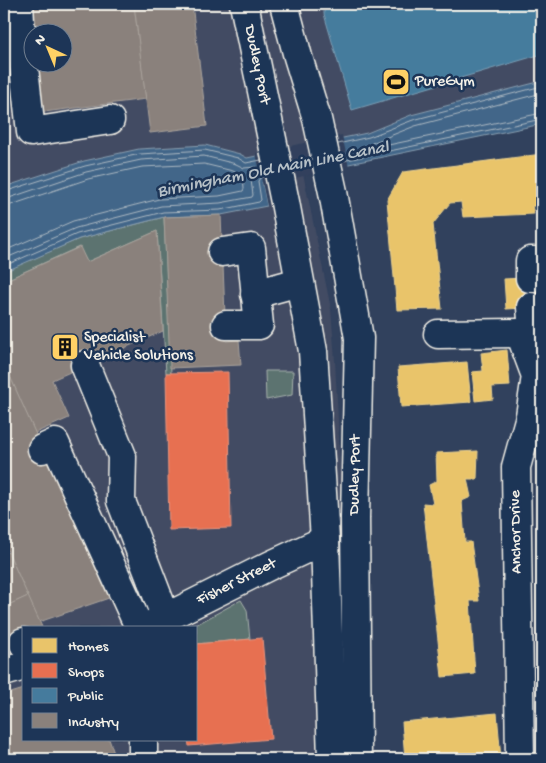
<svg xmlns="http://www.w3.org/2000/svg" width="546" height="763" font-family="'Gochi Hand',sans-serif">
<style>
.built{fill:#434c64;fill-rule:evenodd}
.green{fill:#5b7370;stroke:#a8b2ac}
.water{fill:#426689;stroke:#899eaf}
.pier{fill:#31415d}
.homes{fill:#e9c46a;stroke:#ecd290}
.shops{fill:#e76f51;stroke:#eb967e}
.public{fill:#457b9d;stroke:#7a9eb4}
.industry{fill:#8a817c;stroke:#aaa39c}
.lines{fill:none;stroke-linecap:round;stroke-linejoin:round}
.shore{stroke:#adb9c2;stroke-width:1}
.minor-casing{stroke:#f4f1e8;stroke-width:31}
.highway-casing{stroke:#f4f1e8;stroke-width:31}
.minor{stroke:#1d3557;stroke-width:28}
.highway{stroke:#1d3557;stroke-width:28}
.labels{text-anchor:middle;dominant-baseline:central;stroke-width:5;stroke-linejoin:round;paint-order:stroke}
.street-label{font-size:16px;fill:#f4f1e8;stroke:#1d3557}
.poi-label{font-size:16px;fill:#f4f1e8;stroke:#1d3557;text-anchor:start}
.water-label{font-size:18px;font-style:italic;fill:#b6c0c7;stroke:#1d3557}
</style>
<rect width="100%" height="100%" fill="#31415d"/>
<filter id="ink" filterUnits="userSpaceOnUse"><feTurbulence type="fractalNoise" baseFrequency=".02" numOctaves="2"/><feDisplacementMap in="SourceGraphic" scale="10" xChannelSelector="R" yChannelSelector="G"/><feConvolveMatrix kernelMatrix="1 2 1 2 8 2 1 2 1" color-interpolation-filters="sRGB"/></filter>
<g filter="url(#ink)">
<path class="built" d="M4,4H542V109L301,164L331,309L335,362L342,499L345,759H4ZM32,32H62V62H32ZM24,627H196V739H24Z"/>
<g class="green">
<polygon points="164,217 171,373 166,373 157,231 87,262 79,247 4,281 4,272 9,269 79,239"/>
<polygon points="265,371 293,371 292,395 266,400"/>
<polygon points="241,600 247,610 250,639 196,644 196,627 192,627"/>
</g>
<polygon class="water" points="542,81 542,124 262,182 267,206 221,215 164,217 79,239 4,272 4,187 84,161 139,149 205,145 240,154 247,158 367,133 411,115"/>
<polygon class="pier" points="342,135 349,167 265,184 269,205 267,206 256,153"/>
<g class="homes">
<polygon points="542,154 542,206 532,206 534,214 463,217 461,202 450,203 433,224 442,309 397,310 387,200 403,172"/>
<polygon points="542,277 542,307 506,309 504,279"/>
<polygon points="507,350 510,386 492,387 493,399 475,401 472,372 483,371 481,353"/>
<polygon points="467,362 471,402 401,407 398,367"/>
<polygon points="478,451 477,479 467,479 471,497 462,501 465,542 471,542 479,601 470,601 475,674 442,677 423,503 433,504 429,485 437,481 436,453"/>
<polygon points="497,713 501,759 405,759 402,722"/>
</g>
<g class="shops">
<polygon points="228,372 231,528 169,530 166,373"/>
<polygon points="262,638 271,739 189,746 188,739 196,739 196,644"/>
</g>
<polygon class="public" points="324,4 542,4 542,54 352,110 324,14"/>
<g class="industry">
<polygon points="31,4 134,4 146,99 44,112 37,62 62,62 62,32 33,32"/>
<polygon points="134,4 192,4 207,126 150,133"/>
<polygon points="221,215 226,341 239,340 241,365 170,368 164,217"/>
<polygon points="157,231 163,331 52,380 69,418 35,433 4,363 4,281 80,247 87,262"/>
<polygon points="4,363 109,598 39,622 4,542"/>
<polygon points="8,552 28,596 4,607 4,554"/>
<polygon points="28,596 42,627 24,627 24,642 4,648 4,607"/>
<polygon points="24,689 24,739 109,739 116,759 4,759 4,695"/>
</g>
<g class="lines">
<g class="shore">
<polyline points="542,93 415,126 372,143 371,146 374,148 542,113"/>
<polyline points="338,144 369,137 413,120 542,86"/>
<polyline points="342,161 542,119"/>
<polyline points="4,192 85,166 140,154 205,150 238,158 246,163 261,160"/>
<polyline points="4,198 9,198 86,172 141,160 204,156 236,164 244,168 256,167 258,170 251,180 253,195 252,197 220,203 161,206 76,228 4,259"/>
<polyline points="4,206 11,205 88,179 142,167 204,164 233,171 243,176 244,189 243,191 219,196 159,199 73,221 4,251"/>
<polyline points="4,266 77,234 163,212 220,210 259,202 261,200 258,181 260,178 264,176"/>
</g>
<defs>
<g id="minor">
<polyline points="32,39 21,40 31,132 110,120"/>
<polyline points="5,49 21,40 19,4"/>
<polyline points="222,252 251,248 259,325 226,325"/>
<polyline points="530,278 530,261 542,261"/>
<polyline points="255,294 299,282"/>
<polyline points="531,307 533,333"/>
<polyline points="438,334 520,333"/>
<polyline points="85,365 122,456 121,501 166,618"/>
<polyline points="42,449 55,443 139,627"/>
<path id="s1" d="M149,626L269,566L325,540"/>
<polyline points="23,642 24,644"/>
<polyline points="4,672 24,666"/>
<polyline points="143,739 143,759"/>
<polyline points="520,759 516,467 530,416 536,376 520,333 542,332"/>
</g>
<g id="highway">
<path id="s2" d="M244,4L285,202L313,351L325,540L332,759"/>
<polyline points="284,4 298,57 317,119 333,192 359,338 355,518 357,759"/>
</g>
</defs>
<use href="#minor" class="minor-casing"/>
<use href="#highway" class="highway-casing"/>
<use href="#minor" class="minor"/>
<use href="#highway" class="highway"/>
</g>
</g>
<defs>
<symbol id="stadium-square" viewBox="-11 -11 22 22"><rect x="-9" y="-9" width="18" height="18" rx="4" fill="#ffd166" stroke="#1d3557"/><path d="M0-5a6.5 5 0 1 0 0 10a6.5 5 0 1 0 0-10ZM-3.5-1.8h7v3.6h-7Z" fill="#111"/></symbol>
<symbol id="building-square" viewBox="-11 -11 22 22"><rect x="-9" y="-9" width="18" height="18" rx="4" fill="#ffd166" stroke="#1d3557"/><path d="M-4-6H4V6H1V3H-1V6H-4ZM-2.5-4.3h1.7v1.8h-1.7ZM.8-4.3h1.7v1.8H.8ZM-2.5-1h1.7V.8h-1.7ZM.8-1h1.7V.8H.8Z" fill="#111"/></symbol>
</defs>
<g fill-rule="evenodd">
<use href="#stadium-square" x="380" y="66" width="32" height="32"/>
<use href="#building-square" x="49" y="331" width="32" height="32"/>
</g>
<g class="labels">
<g class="street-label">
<text stroke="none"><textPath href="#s2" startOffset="62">Dudley Port</textPath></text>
<text transform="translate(356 475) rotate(-89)">Dudley Port</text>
<text transform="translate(517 532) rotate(-91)">Anchor Drive</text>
<text stroke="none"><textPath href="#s1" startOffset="98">Fisher Street</textPath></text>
</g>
<g class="poi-label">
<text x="415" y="82">PureGym</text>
<text x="84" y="338">Specialist<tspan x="84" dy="18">Vehicle Solutions</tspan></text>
</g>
<g class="water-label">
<text transform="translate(273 170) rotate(-11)">Birmingham Old Main Line Canal</text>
</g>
</g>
<rect width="546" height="763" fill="none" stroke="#1d3557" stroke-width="20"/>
<rect x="10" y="10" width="526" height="743" fill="none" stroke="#f4f1e8" stroke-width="2" filter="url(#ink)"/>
<rect x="22" y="626" width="175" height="115" fill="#1d3557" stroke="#738091"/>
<rect x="32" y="638" width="25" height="15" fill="#e9c46a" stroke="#738091"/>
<text x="68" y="650" font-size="15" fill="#f4f1e8">Homes</text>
<rect x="32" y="663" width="25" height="15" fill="#e76f51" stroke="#738091"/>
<text x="68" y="676" font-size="15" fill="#f4f1e8">Shops</text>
<rect x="32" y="688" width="25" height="15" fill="#457b9d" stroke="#738091"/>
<text x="68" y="700" font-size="15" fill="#f4f1e8">Public</text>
<rect x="32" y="713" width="25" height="15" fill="#8a817c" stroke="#738091"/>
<text x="68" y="726" font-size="15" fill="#f4f1e8">Industry</text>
<g transform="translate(48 48) rotate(316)"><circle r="24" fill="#1d3557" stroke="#738091"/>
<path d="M0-4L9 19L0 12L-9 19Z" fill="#ffd166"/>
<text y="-8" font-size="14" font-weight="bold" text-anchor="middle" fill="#f4f1e8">N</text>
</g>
</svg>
